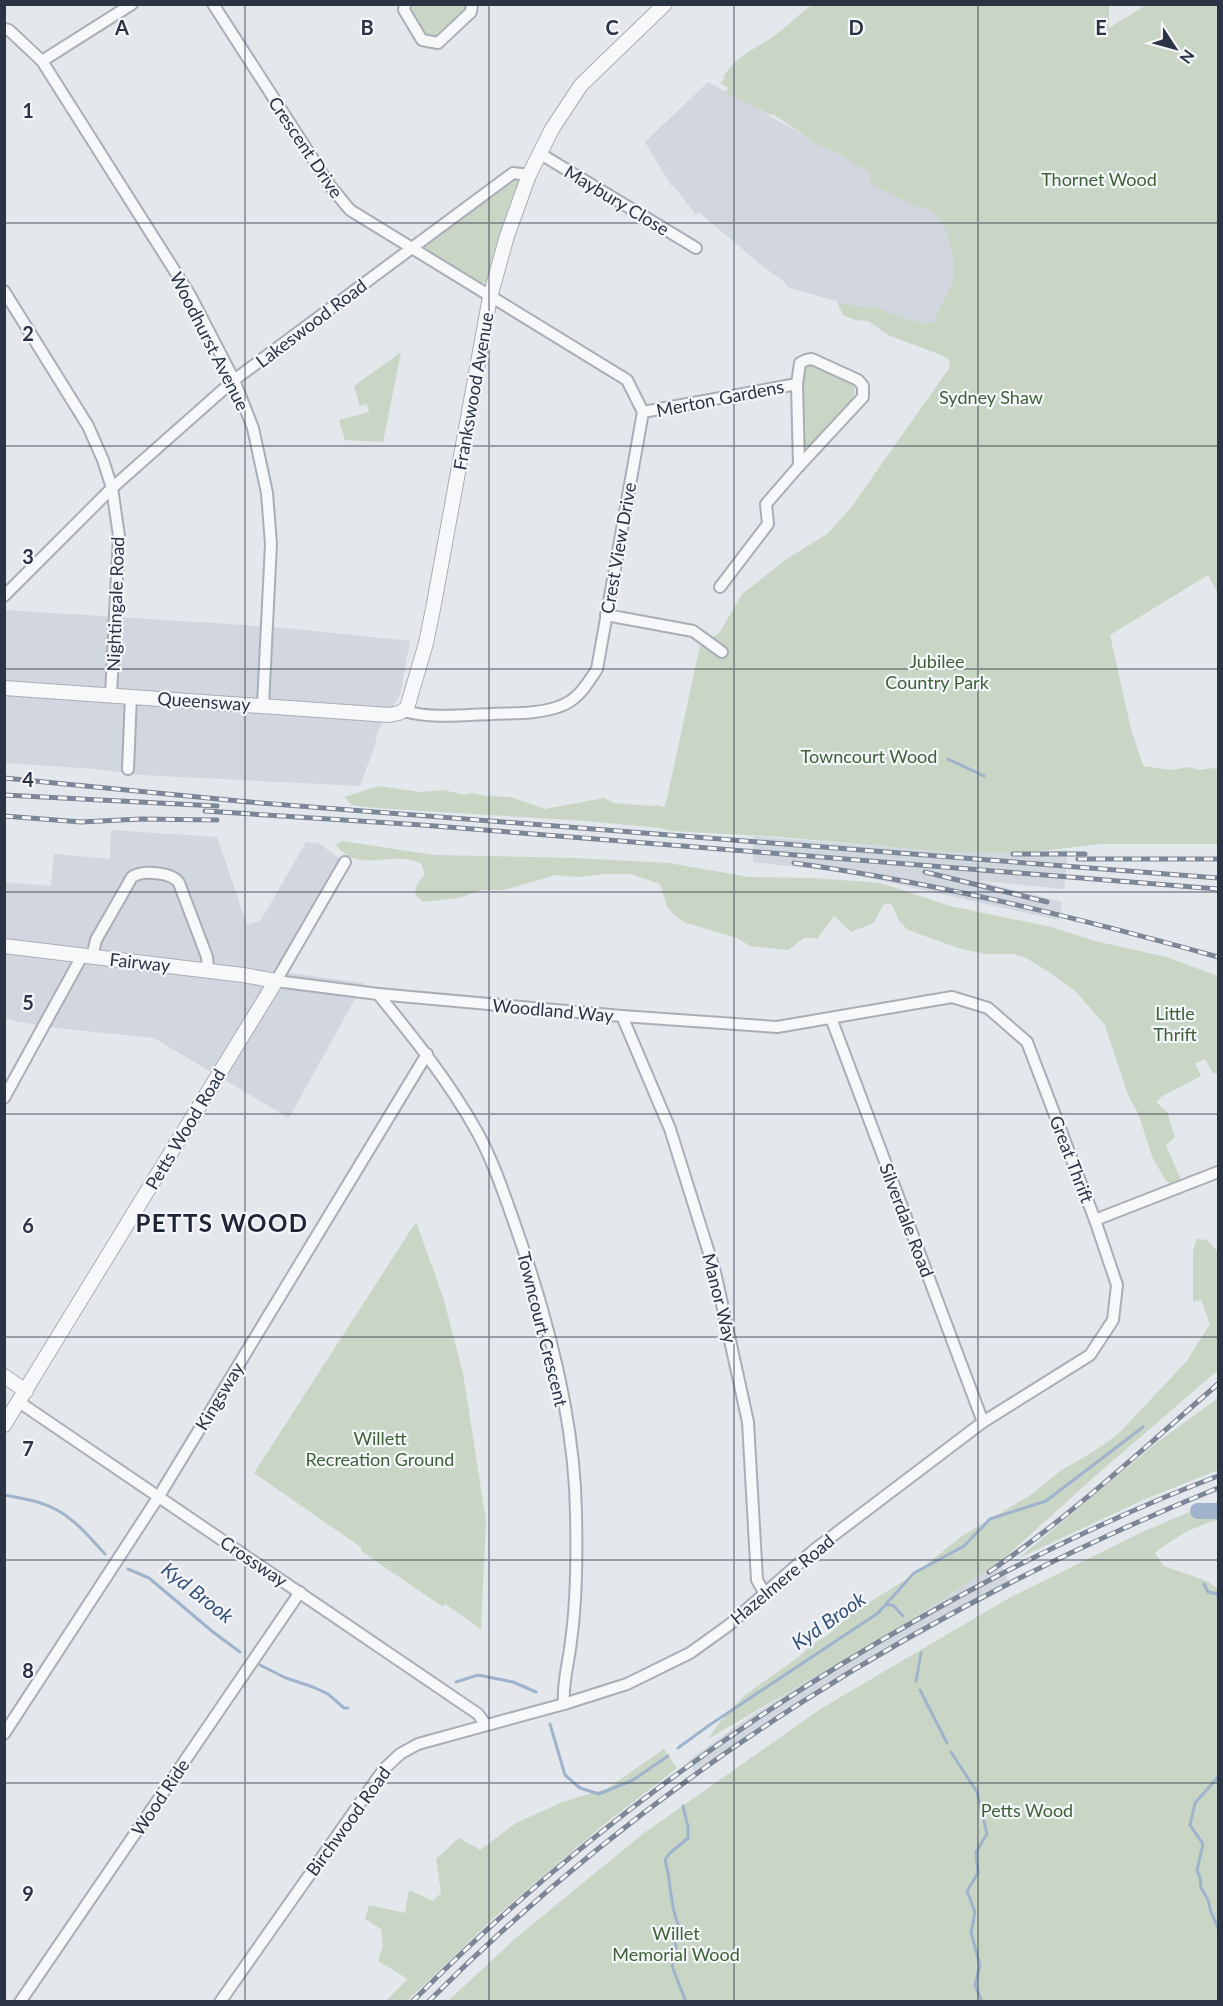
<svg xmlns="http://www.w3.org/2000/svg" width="1223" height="2006" font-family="Lato,sans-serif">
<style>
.built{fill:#d2d6de}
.green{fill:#c9d6c5}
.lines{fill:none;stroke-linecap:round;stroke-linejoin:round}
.stream{stroke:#9fb4cc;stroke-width:3}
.river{stroke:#9fb4cc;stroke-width:16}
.minor-casing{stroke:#a9aeb7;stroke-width:14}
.tertiary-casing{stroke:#a9aeb7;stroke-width:16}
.minor{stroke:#f7f8fa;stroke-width:10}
.tertiary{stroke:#f7f8fa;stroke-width:14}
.rail-casing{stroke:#7d8696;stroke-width:5}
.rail{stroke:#f4f6f9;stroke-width:3;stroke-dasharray:9;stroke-linecap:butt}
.grid{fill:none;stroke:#2b3445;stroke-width:1.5;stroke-opacity:0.55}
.labels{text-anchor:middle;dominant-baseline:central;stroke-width:4.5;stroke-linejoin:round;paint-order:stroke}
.street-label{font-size:18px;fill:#2b3445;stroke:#f4f6f9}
.park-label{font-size:18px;fill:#3f6138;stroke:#f4f6f9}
.water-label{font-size:20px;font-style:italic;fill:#34527a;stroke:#f4f6f9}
.district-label{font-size:24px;font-weight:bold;letter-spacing:1.5px;fill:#1d2536;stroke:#f4f6f9}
.grid-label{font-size:20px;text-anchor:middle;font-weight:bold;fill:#2b3445;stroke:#f4f6f9;stroke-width:4.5;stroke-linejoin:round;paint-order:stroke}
</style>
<rect width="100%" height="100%" fill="#e4e7ec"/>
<g class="built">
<polygon points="708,82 986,235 929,345 880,331 883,325 836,301 789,288 782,280 761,265 699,212 696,215 673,185 671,186 645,142"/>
<polygon points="4,610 275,627 410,641 400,695 378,731 375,745 360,786 142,775 95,769 5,763"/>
<polygon points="111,830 217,837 247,925 261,920 306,842 318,843 342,860 281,972 364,983 289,1118 154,1038 47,1027 5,1019 4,882 51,886 54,854 110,859"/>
<polygon points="753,836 946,852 1024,853 1068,850 1064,889 974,880 1062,902 1059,920 842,872 753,862"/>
<polygon points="1000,1562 1010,1585 854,1672 777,1720 697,1775 688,1761 739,1724 799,1685 906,1623"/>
</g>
<g class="green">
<polygon points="409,5 466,5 466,10 440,36 424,34 408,8"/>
<path d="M812,5H1109V28L1146,5H1218V593L1208,575L1110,635L1131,729L1143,766L1172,770L1189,767L1200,770L1212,768L1218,769V844H1100L1024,853L946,852L781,837L671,831L660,828L587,821L375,808L352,805L344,797L379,786L420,792L444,790L464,795L472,793L486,796L510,797L545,809L604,798L614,803L650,806L657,805L665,807L700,646L720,632L742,594L787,559L827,534L850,509L950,367L949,360L941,355L888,335L868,321L855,320L843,315L837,302L861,307H876L891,314L920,323H933L954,279C957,264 947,224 935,214C927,208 918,207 909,203C896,197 884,190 871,184L869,172L838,154L814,143L799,131L774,115L768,114L726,93L728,88L720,83L725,79L723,78C735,55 759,48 778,33C790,24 800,13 812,5Z"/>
<polygon points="513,179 521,182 486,283 478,282 420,245"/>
<polygon points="401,352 383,442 345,440 339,420 369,412 367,404 360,406 354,386"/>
<polygon points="810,362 851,381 854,385 855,398 815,444 810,446 805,445 803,442 803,370 804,366"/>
<path d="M342,841L434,855L575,858L669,863L749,877L813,878L881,883L950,906L1051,927L1095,941L1166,957L1218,976V1074L1213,1073L1205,1059L1195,1064L1201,1076L1161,1097L1156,1102L1167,1112L1175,1137L1166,1145L1181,1180L1171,1186L1164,1178L1152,1156L1138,1113L1128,1095L1105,1025L1076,992L1049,972L1026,958L1013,954H985L961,949L908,930L899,921L892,905L887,903L883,905L874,923L851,932L834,916L818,938H804L788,950L750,946L737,938L686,923L675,916L667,906L660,884L631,874H605L579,877L556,875L504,890H481L459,898L423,902L415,895L417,884L425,874L421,864C394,848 359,876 336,845Z"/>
<polygon points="416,1222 443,1297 463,1373 486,1521 481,1629 445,1604 443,1607 361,1551 362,1548 254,1473"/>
<polygon points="1197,1239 1207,1240 1218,1252 1218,1370 1093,1478 1000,1562 906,1623 708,1739 719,1723 745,1695 797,1658 816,1642 828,1635 852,1613 910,1577 962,1536 1032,1494 1060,1471 1096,1450 1118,1434 1186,1362 1210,1324 1201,1300 1193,1302 1193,1250"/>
<polygon points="1218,1398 1218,1470 1143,1500 1019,1558 1159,1441"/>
<path d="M1218,1502V1520C1194,1526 1174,1538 1155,1553L1164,1566L1207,1581L1218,1589V2001H448L517,1937L644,1833L822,1708L1009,1598L1142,1532L1190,1512Z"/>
<polygon points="664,1749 677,1768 602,1826 497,1915 407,2001 386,2001 408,1979 378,1961 383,1945 381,1929 365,1919 369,1905 405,1913 409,1890 433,1901 441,1893 436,1859 459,1838 480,1850 516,1823 560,1803 608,1788"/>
</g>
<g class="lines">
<g class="stream">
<polyline points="948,759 984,776"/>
<path d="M4,1495C21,1498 40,1501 55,1509C75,1519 90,1538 105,1554"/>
<polyline points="1214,1511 1216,1517"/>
<polyline points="128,1569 149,1578 213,1632 240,1652"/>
<polyline points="1204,1584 1208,1592 1217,1594 1218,1597"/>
<polyline points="886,1605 893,1605 903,1616"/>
<polyline points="260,1665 286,1678 313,1687 328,1694 344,1708 348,1708"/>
<polyline points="916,1681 921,1653"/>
<polyline points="456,1682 478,1675 513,1682 536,1692"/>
<polyline points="920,1690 947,1743"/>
<polyline points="550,1724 565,1775 580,1788 599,1794 633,1780 668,1756"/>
<polyline points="678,1748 708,1726 878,1613 914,1573 964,1546 990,1519 1046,1501 1143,1427"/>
<polyline points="951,1752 977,1792 987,1834 976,1852 978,1873 967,1891 975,1912 971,1933 980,1965 975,1985 982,2002"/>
<polyline points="1218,1777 1195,1803 1190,1825 1203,1844 1197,1870 1200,1878 1201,1888 1208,1900 1211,1912 1218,1928"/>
<path d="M683,1806L688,1827V1838L669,1854L665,1860C672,1883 669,1908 681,1930L675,1941L677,1954L672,1966L686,2002"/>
</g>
<polyline class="river" points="1198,1511 1218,1511"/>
<defs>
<g id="minor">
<path d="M213,4L331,187L350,210L627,380L643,412L597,669C586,686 577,701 558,707C538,714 513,713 492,714C462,715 433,719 404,711"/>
<polyline points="405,4 404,10 422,40 438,43 471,12 472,4"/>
<polyline points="4,29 9,30 42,61 190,295 234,380 253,428 267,493 271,544 263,705"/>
<polyline points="42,61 132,4"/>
<polyline points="539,153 696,248"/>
<polyline points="4,291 88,426 103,460 112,488 119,536 111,695"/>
<polyline points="643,412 797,384 800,363 806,360 812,359 858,380 863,386 863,397 799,466"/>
<polyline points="720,587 768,524 766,504 799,466 797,384"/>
<polyline points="4,596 112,488 234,380 513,173 529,175"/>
<polyline points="606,615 693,631 722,652"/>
<polyline points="128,769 131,696"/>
<path d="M92,957L96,940L132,877C143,870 172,872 179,883L207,957L208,970"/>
<path d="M378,994C413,1037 448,1080 476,1130C492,1158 503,1191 514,1222C546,1312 575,1418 576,1514C577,1557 577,1599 571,1641C569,1662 562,1683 564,1704"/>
<polyline points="622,1016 670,1129 715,1272 748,1422 757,1580 764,1592"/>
<polyline points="831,1018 983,1422"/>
<polyline points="4,1098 82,956"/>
<polyline points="1095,1220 1218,1172"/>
<polyline points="19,1402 478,1714 486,1725"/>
<polyline points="4,1734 159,1496 427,1054"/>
<polyline points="20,2002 300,1592"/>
<polyline points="220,2002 384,1769 400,1754 418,1744 564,1704 627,1684 690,1653 729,1625 814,1550 983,1422 1090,1355 1113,1320 1117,1285 1095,1220 1027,1042 988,1008 952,997 777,1027 622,1016 378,994 276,981 345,862"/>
</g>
<g id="tertiary">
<polyline points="4,688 389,715 399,713 407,708 426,643 433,609 490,297 507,236 529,175 552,129 581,85 665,4"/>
<polyline points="4,946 243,975 276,981 4,1425"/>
<polyline points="4,1376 26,1391"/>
</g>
</defs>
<use href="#minor" class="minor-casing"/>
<use href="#tertiary" class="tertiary-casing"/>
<use href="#minor" class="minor"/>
<use href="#tertiary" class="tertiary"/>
<defs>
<g id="rail">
<polyline points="4,778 249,802 1218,878"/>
<polyline points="4,795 217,806"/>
<polyline points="205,811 422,825 1218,889"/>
<polyline points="4,816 81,822 141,819 217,820"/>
<polyline points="1013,854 1085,854"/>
<polyline points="1078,859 1218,859"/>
<path d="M794,863C938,883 1079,918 1218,957"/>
<polyline points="925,872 1047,902"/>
<path d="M989,1572C1071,1516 1143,1449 1218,1384"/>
<path d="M412,2002C562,1850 734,1723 920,1618C1016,1564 1115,1515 1218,1476"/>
<path d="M428,2002C653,1776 925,1607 1218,1488"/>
</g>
</defs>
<use href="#rail" class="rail-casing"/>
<use href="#rail" class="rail"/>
</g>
<path class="grid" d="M245,4V2002M489,4V2002M734,4V2002M978,4V2002M4,223H1218M4,446H1218M4,669H1218M4,892H1218M4,1114H1218M4,1337H1218M4,1560H1218M4,1783H1218"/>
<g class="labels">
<g class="street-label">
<text transform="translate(306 147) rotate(56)">Crescent Drive</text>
<text transform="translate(617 200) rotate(31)">Maybury Close</text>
<text transform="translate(311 323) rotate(-37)">Lakeswood Road</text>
<text transform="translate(210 341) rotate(63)">Woodhurst Avenue</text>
<text transform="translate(473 391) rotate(-80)">Frankswood Avenue</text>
<text transform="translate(720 398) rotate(-11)">Merton Gardens</text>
<text transform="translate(618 548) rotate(-80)">Crest View Drive</text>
<text transform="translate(115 604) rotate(-88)">Nightingale Road</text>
<text transform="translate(204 701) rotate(4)">Queensway</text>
<text transform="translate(140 962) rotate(6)">Fairway</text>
<text transform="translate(553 1010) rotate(5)">Woodland Way</text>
<text transform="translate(185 1129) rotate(-59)">Petts Wood Road</text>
<text transform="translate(1072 1159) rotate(69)">Great Thrift</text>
<text transform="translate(907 1220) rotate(69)">Silverdale Road</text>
<text transform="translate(720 1298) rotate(76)">Manor Way</text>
<text transform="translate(543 1329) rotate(76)">Towncourt Crescent</text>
<text transform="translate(219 1396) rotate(-59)">Kingsway</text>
<text transform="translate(254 1561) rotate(34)">Crossway</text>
<text transform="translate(782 1579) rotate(-40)">Hazelmere Road</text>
<text transform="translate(160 1797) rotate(-56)">Wood Ride</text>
<text transform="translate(348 1821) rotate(-54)">Birchwood Road</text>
</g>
<g class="park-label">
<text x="1099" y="179">Thornet Wood</text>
<text x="991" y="397">Sydney Shaw</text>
<text x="937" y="661">Jubilee<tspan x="937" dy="21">Country Park</tspan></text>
<text x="869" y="756">Towncourt Wood</text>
<text x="1175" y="1013">Little<tspan x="1175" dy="21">Thrift</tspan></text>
<text x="380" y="1438">Willett<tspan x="380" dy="21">Recreation Ground</tspan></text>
<text x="1027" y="1810">Petts Wood</text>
<text x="676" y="1933">Willet<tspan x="676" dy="21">Memorial Wood</tspan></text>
</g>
<g class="water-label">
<text transform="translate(198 1592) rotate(38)">Kyd Brook</text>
<text transform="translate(828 1620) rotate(-35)">Kyd Brook</text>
</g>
<g class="district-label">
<text x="222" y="1222">PETTS WOOD</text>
</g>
</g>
<g class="grid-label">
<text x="122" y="35">A</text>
<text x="367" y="35">B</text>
<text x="612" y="35">C</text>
<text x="856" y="35">D</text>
<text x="1101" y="35">E</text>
<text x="28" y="118">1</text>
<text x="28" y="341">2</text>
<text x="28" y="564">3</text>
<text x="28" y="787">4</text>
<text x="28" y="1010">5</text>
<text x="28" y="1233">6</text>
<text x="28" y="1456">7</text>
<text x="28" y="1678">8</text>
<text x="28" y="1901">9</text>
</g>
<rect width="1223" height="2006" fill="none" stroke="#2b3445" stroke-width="12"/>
<g transform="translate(1175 48) rotate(126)" stroke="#f4f6f9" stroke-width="4.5" paint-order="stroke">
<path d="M0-4.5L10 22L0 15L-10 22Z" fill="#2b3445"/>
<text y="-9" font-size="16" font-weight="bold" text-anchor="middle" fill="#2b3445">N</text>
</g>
</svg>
